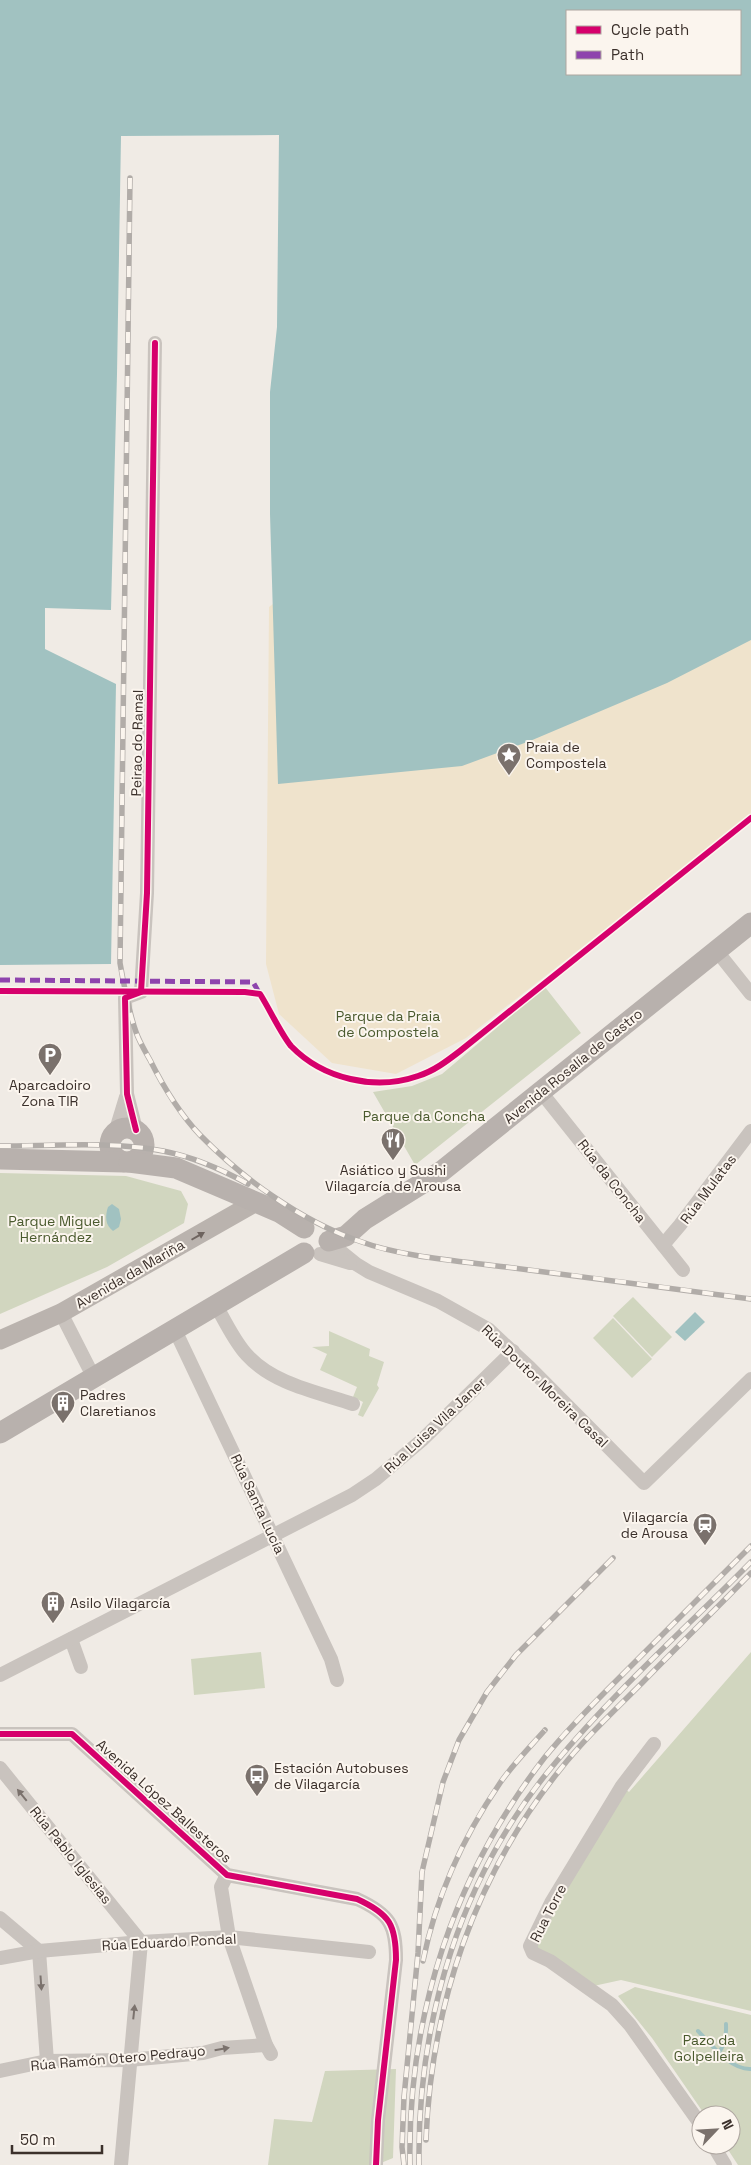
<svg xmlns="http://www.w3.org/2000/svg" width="751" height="2165" font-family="'Space Grotesk',sans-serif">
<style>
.green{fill:#d1d6bf}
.sand{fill:#efe3cc}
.water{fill:#a1c2c1;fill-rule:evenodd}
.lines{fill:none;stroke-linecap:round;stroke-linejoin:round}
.stream{stroke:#a1c2c1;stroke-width:4}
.street{stroke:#c9c3be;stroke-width:14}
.secondary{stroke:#bab3ae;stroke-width:19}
.primary{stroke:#b8b1ad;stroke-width:21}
.rail-casing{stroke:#b1aca8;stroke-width:5.5}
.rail{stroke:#fbf5ee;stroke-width:4;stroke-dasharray:11;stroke-linecap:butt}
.quiet{stroke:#8e44ad;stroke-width:5;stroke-dasharray:10 5;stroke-linecap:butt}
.cycleway-casing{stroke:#fbf5ee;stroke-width:9}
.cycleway{stroke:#d6006c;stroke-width:6}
.oneway{fill:#6e645f}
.oneway2{fill:#7b726d}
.labels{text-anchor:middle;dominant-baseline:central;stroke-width:4;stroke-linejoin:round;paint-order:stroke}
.street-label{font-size:14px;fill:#3b302b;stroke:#fbf5ee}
.poi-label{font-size:14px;fill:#3b302b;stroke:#fbf5ee;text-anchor:start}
.park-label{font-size:14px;fill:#4a5a2e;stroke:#fbf5ee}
</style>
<rect width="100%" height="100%" fill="#f0ebe5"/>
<g class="green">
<polygon points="545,987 581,1033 415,1165 373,1092 412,1086 442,1074"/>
<polygon points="0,1173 126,1176 181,1191 188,1204 184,1223 107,1267 0,1314"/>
<polygon points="633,1297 672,1337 652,1357 613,1316"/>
<polygon points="613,1318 652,1359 632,1378 593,1338"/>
<polygon points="329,1331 370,1349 369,1356 384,1362 377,1385 379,1388 363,1417 358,1415 363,1402 353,1397 357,1387 320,1370 327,1354 312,1347 329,1346"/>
<polygon points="261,1652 265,1688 194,1695 191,1659"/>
<polygon points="751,1652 751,2011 621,1980 589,1987 533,1953 535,1933 622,1786 629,1792"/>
<polygon points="635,1987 751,2015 751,2165 738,2165 725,2145 731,2145 731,2115 705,2115 652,2038 618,1996"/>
<polygon points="396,2069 393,2158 376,2165 268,2165 274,2119 312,2122 325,2071"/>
</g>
<polygon class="sand" points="751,526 751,815 466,1038 396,1074 332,1063 279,1014 266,964 269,607 313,574"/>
<g class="water">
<path d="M0,0H751V640L667,683L530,741L462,766L278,784L270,514V392L277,327L279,135L121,136L117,374L111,610L45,608V649L116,684L111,964L0,965ZM567,11H740V74H567Z"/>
<path d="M112,1204L119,1209L121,1219L119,1227L113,1231C105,1225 105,1216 108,1207Z"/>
<polygon points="695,1312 705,1322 685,1341 675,1332"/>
</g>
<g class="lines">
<g class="stream">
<path d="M698,2031C712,2045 730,2070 751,2069"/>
<path d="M687,2055C716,2060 727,2054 726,2024"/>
</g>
<g class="street">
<polyline points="716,950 751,994"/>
<polyline points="541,1092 683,1270"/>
<polyline points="136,1130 127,1094 125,998 141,992 147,893 155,343"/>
<polyline points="115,1133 126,1097"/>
<polyline points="329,1245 335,1247 356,1264 369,1272 438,1301 488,1329 530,1368 644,1483 751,1379"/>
<polyline points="663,1245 680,1225 751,1131"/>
<polyline points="320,1254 350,1263"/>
<path d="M216,1306C226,1322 234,1341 247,1355C273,1384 317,1392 353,1404"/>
<polyline points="61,1313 94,1378"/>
<polyline points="175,1330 331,1659 337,1680"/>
<polyline points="71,1639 81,1667"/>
<polyline points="0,1675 352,1495 376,1479 422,1440 513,1351"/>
<path d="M0,1734H72L227,1875L357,1899C390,1914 396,1925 396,1960L378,2120L376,2165"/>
<polyline points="654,1744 622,1786 551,1903 530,1946 533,1953 550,1961 612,2005 630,2025 701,2125"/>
<polyline points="0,1768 141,1942 121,2165"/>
<polyline points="227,1875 221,1887 229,1937 266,2045 271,2054"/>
<polyline points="0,1918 39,1951 47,2061"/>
<polyline points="0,1958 39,1951 141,1942 229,1937 369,1952"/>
<polyline points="0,2071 47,2061 129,2060 203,2053 222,2048 266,2045"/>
<polyline points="713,2145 725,2165"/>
</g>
<polyline class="secondary" points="0,1340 61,1313 256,1202"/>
<g class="primary">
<circle cx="127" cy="1145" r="17"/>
<polyline points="0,1159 124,1162"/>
<polyline points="129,1162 176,1168 279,1212 304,1228"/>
<polyline points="329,1241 346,1236 365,1219 442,1171 751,923"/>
<polyline points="0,1433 304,1253"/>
</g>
<defs>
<g id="rail">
<path d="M130,178L120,963C124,986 128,1009 136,1032C139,1041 145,1051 150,1060C163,1086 179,1113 200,1135C242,1178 301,1221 359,1241C402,1257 459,1261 506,1267C587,1277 669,1288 751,1299"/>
<path d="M0,1146C51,1146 113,1141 163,1151C194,1157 221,1169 248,1184"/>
<path d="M423,1961C436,1897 463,1837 500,1783C513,1764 530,1747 545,1730"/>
<path d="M426,2140C431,2005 475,1876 559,1771C584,1739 614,1711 642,1683C678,1646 715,1610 751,1573"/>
<polyline points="404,2165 402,2147 404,2097 418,1953 422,1872 443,1782 459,1740 487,1692 516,1655 613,1558"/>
<path d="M410,2165C407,2017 454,1874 545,1757C571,1725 601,1696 631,1666C671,1626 711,1586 751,1546"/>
<path d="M419,2165C417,2020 461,1874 556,1762C615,1691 686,1628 751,1562"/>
</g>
</defs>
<use href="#rail" class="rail-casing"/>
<use href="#rail" class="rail"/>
<polyline class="quiet" points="0,980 253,982 261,996"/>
<defs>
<g id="cycleway">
<path d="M0,991L245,992L260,994C269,1008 281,1034 291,1046C323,1079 375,1091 418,1076C434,1071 447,1061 460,1051L751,818"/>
<polyline points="136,1130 127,1094 125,998 141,992 147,893 155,343"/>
<path d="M0,1734H72L227,1875L357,1899C390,1914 396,1925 396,1960L378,2120L376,2165"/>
</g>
</defs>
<use href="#cycleway" class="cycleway-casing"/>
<use href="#cycleway" class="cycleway"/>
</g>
<defs><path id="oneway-solid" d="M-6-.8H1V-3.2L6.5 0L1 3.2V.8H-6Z" transform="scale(1.25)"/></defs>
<use class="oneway" href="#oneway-solid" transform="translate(198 1236) rotate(-30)"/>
<g class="oneway2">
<use href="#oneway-solid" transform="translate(22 1795) rotate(-129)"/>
<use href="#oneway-solid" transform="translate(41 1983) rotate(86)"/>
<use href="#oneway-solid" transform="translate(134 2012) rotate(-84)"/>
<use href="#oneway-solid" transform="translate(222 2049) rotate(-10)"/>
</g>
<defs>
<symbol id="sight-pin" viewBox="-11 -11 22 30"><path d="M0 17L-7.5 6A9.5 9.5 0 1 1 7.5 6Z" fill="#7a716c" stroke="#fbf5ee"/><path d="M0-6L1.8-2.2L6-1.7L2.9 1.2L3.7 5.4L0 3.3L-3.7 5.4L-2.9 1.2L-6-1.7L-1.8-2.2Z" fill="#fff"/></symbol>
<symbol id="parking-pin" viewBox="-11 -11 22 30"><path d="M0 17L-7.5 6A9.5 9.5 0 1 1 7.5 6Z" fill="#7a716c" stroke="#fbf5ee"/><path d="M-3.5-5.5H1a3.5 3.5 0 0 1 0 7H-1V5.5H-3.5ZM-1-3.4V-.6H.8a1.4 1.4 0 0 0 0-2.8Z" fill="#fff"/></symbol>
<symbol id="restaurant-pin" viewBox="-11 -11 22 30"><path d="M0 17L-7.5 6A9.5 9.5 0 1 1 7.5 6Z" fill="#7a716c" stroke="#fbf5ee"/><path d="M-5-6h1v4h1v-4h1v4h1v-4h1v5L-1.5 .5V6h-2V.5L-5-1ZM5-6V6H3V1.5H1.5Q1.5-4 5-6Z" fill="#fff"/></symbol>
<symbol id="building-pin" viewBox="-11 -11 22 30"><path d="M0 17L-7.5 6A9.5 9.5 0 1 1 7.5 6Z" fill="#7a716c" stroke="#fbf5ee"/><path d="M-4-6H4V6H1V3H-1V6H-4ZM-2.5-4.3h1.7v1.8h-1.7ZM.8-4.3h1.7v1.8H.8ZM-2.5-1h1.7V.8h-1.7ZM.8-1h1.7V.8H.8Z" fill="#fff"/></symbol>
<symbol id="station-pin" viewBox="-11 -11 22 30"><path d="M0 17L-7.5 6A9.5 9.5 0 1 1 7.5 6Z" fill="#7a716c" stroke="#fbf5ee"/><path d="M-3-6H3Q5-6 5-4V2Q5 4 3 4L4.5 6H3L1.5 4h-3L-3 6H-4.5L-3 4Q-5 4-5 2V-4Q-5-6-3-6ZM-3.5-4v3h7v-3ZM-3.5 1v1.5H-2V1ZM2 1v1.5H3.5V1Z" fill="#fff"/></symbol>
<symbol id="bus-pin" viewBox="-11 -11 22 30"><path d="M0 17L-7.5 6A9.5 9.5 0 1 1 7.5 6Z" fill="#7a716c" stroke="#fbf5ee"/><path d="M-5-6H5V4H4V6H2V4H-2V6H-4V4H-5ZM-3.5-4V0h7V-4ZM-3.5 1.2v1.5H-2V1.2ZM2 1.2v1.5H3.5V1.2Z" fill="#fff"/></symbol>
</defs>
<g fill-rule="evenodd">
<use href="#sight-pin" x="495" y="741" width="28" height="38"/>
<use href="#parking-pin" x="36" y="1041" width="28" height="38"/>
<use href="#restaurant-pin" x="379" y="1126" width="28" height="38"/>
<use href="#building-pin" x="49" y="1389" width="28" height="38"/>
<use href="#station-pin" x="691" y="1511" width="28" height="38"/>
<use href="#building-pin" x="39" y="1589" width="28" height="38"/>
<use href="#bus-pin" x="243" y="1762" width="28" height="38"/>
</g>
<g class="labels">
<g class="street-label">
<text transform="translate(137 743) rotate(-89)">Peirao do Ramal</text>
<text transform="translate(573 1066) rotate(-39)">Avenida Rosalía de Castro</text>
<text transform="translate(612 1181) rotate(52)">Rúa da Concha</text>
<text transform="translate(708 1189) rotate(-53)">Rúa Mulatas</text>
<text transform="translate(130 1274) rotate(-30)">Avenida da Mariña</text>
<text transform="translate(545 1386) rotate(44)">Rúa Doutor Moreira Casal</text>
<text transform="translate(435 1425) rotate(-43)">Rúa Luisa Vila Janer</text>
<text transform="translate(258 1504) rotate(65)">Rúa Santa Lucía</text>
<text transform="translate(164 1801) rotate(42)">Avenida López Ballesteros</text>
<text transform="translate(71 1855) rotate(51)">Rúa Pablo Iglesias</text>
<text transform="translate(548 1913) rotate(-63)">Rua Torre</text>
<text transform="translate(169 1942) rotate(-3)">Rúa Eduardo Pondal</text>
<text transform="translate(118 2058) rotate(-5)">Rúa Ramón Otero Pedrayo</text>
</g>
<g class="poi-label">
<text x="526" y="747">Praia de<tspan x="526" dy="16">Compostela</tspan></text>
<text x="50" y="1085" text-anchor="middle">Aparcadoiro<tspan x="50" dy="16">Zona TIR</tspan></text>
<text x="393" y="1170" text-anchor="middle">Asiático y Sushi<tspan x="393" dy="16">Vilagarcía de Arousa</tspan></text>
<text x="80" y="1395">Padres<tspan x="80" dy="16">Claretianos</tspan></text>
<text x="688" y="1517" text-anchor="end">Vilagarcía<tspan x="688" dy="16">de Arousa</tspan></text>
<text x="70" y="1603">Asilo Vilagarcía</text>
<text x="274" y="1768">Estación Autobuses<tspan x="274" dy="16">de Vilagarcía</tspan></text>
</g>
<g class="park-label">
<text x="388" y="1016">Parque da Praia<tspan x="388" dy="16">de Compostela</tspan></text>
<text x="424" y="1116">Parque da Concha</text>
<text x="56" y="1221">Parque Miguel<tspan x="56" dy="16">Hernández</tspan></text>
<text x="709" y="2040">Pazo da<tspan x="709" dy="16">Golpelleira</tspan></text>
</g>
</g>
<rect x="566" y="10" width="175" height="65" fill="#fbf5ee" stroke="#aea6a0"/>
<rect x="576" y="26" width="25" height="8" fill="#d6006c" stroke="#aea6a0"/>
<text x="611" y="35" font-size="15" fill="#3b302b">Cycle path</text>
<rect x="576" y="51" width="25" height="8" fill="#8e44ad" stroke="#aea6a0"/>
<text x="611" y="60" font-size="15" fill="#3b302b">Path</text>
<g transform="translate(716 2130) rotate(65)"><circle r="24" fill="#fbf5ee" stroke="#aea6a0"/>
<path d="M0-4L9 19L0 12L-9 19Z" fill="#7a716c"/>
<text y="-8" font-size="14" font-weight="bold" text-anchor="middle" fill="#3b302b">N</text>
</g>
<path d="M12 2145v8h90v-8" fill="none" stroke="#3b302b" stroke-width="2.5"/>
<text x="20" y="2145" font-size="15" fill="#3b302b" stroke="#fbf5ee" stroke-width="4" paint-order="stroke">50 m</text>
</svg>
